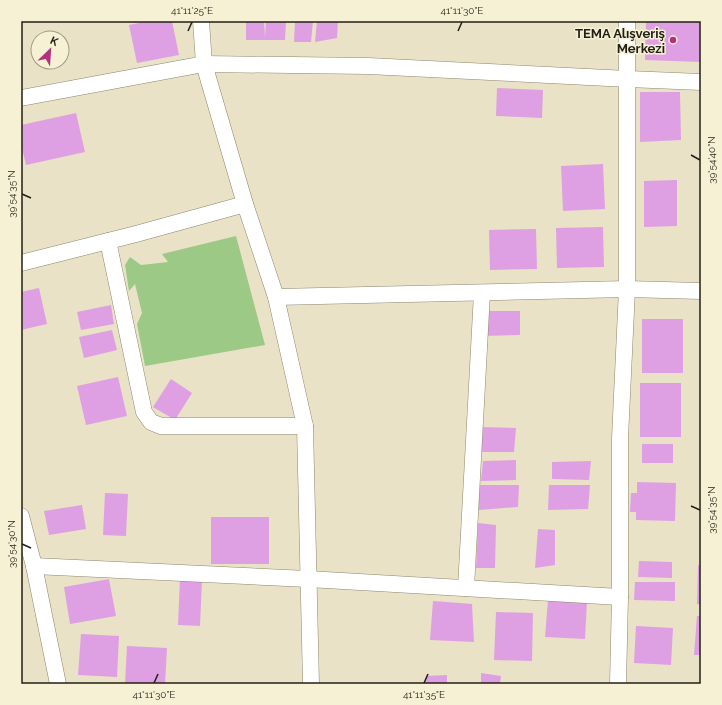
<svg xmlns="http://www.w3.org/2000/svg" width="722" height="705" font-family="Raleway,sans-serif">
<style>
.green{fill:#9dc986}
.building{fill:#dea0e3}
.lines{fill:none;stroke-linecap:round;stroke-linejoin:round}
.minor-casing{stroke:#8d876e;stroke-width:17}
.minor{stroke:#fff;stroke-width:16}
.ticks{fill:none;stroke:#211f15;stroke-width:1.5}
.poi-dot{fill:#b1327f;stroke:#f6f0d4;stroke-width:1.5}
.labels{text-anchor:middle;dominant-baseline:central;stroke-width:3;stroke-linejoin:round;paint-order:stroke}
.poi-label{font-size:13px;font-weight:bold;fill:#211f15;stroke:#f6f0d4;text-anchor:end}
.neatline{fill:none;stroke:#211f15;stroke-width:1.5}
.ticks-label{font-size:10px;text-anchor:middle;fill:#211f15}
</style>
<rect width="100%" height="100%" fill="#e9e2c7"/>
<polygon class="green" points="236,236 265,345 145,366 137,324 142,313 135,284 129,291 125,265 130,257 141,265 168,262 162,254"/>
<g class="building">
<polygon points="149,21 172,21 179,55 137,63 129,25"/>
<polygon points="246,21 264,21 265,37 266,21 286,21 285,40 246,40"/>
<polygon points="295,21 313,21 311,42 294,42"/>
<polygon points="317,21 338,21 337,38 315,42"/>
<polygon points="646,21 701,21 701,62 645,60"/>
<polygon points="497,88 543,90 542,118 496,116"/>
<polygon points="640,92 680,92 681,140 640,142"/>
<polygon points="76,113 85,152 26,165 21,144 21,125"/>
<polygon points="603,164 605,209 563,211 561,166"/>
<polygon points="677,180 677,226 644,227 644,181"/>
<polygon points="603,227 604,267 557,268 556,228"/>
<polygon points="536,229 537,269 490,270 489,230"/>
<polygon points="39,288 47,324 21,330 21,292"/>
<polygon points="111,305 114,324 81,330 77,312"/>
<polygon points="485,311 520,311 520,335 483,336"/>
<rect x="642" y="319" width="41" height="54"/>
<polygon points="112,330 117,350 84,358 79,337"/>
<polygon points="118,377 127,416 86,425 77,386"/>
<polygon points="171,379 192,393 175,420 153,407"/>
<rect x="640" y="383" width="41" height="54"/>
<polygon points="480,427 516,428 514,452 479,452"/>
<rect x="642" y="444" width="31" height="19"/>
<polygon points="516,460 516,480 481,481 483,461"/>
<polygon points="591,461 589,480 552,479 552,462"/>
<polygon points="637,482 676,483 675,521 636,520 636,512 630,512 631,493 637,493"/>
<polygon points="479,485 519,485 518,507 479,510"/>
<polygon points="549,485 590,485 588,509 548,510"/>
<polygon points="105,493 128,494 126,536 103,535"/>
<polygon points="82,505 86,529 49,535 44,511"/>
<rect x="211" y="517" width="58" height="47"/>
<polygon points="478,523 496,525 495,568 476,568"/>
<polygon points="538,529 555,530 555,565 535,568"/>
<polygon points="639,561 672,562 672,578 638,577"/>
<polygon points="698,565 701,565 701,605 697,604"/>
<polygon points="109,579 116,616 70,624 64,587"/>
<polygon points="180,579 202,580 200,626 178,625"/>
<polygon points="635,582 675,582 675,601 634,600"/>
<polygon points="548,600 587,601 585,639 545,637"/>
<polygon points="433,601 472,604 474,642 430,640"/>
<polygon points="496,612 533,613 532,661 494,660"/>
<polygon points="697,616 701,616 701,655 694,655"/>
<polygon points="636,626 673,628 671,665 634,663"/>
<polygon points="81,634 119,636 117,677 78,675"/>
<polygon points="127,646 167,648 165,684 125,684"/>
<polygon points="481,673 501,676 500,684 481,684"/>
<polygon points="447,675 447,684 425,684 426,676"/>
</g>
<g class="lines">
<defs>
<g id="minor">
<polyline points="201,21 204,64 245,204 276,297 305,426 311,684"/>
<polyline points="21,98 204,64 368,66 628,79 701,82"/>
<polyline points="108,241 144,412 151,422 161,426 305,426"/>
<polyline points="21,263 136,234 245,204"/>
<polyline points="276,297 627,289 701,291"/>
<polyline points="21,516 34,566 58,684"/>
<polyline points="34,566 308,579 620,597"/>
<polyline points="466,588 482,293"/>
<polyline points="618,684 620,597 620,438 627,289 627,21"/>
</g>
</defs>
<use href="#minor" class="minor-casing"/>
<use href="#minor" class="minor"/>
</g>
<path class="ticks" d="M188,31L192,22M458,31L462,22M691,155L700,160M22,194L31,198M691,506L700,510M22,544L31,548M154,683L158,674M424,683L428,674"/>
<circle class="poi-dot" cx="673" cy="40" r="4"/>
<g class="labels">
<g class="poi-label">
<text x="665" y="33">TEMA Alışveriş<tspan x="665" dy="15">Merkezi</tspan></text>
</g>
</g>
<rect width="722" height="705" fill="none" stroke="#f6f0d4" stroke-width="44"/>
<g transform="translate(50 50) rotate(25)"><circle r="19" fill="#f6f0d4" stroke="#a19c88"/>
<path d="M0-3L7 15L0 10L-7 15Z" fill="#b1327f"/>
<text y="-6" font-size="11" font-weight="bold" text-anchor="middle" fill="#211f15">K</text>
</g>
<rect x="22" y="22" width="678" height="661" class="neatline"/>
<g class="ticks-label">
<text x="192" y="14">41°11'25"E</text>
<text x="462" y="14">41°11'30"E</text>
<text transform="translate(711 160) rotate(-90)" y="4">39°54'40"N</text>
<text transform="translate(11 194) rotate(-90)" y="4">39°54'35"N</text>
<text transform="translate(711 510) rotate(-90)" y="4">39°54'35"N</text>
<text transform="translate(11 544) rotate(-90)" y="4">39°54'30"N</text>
<text x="154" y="698">41°11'30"E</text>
<text x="424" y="698">41°11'35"E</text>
</g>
</svg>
